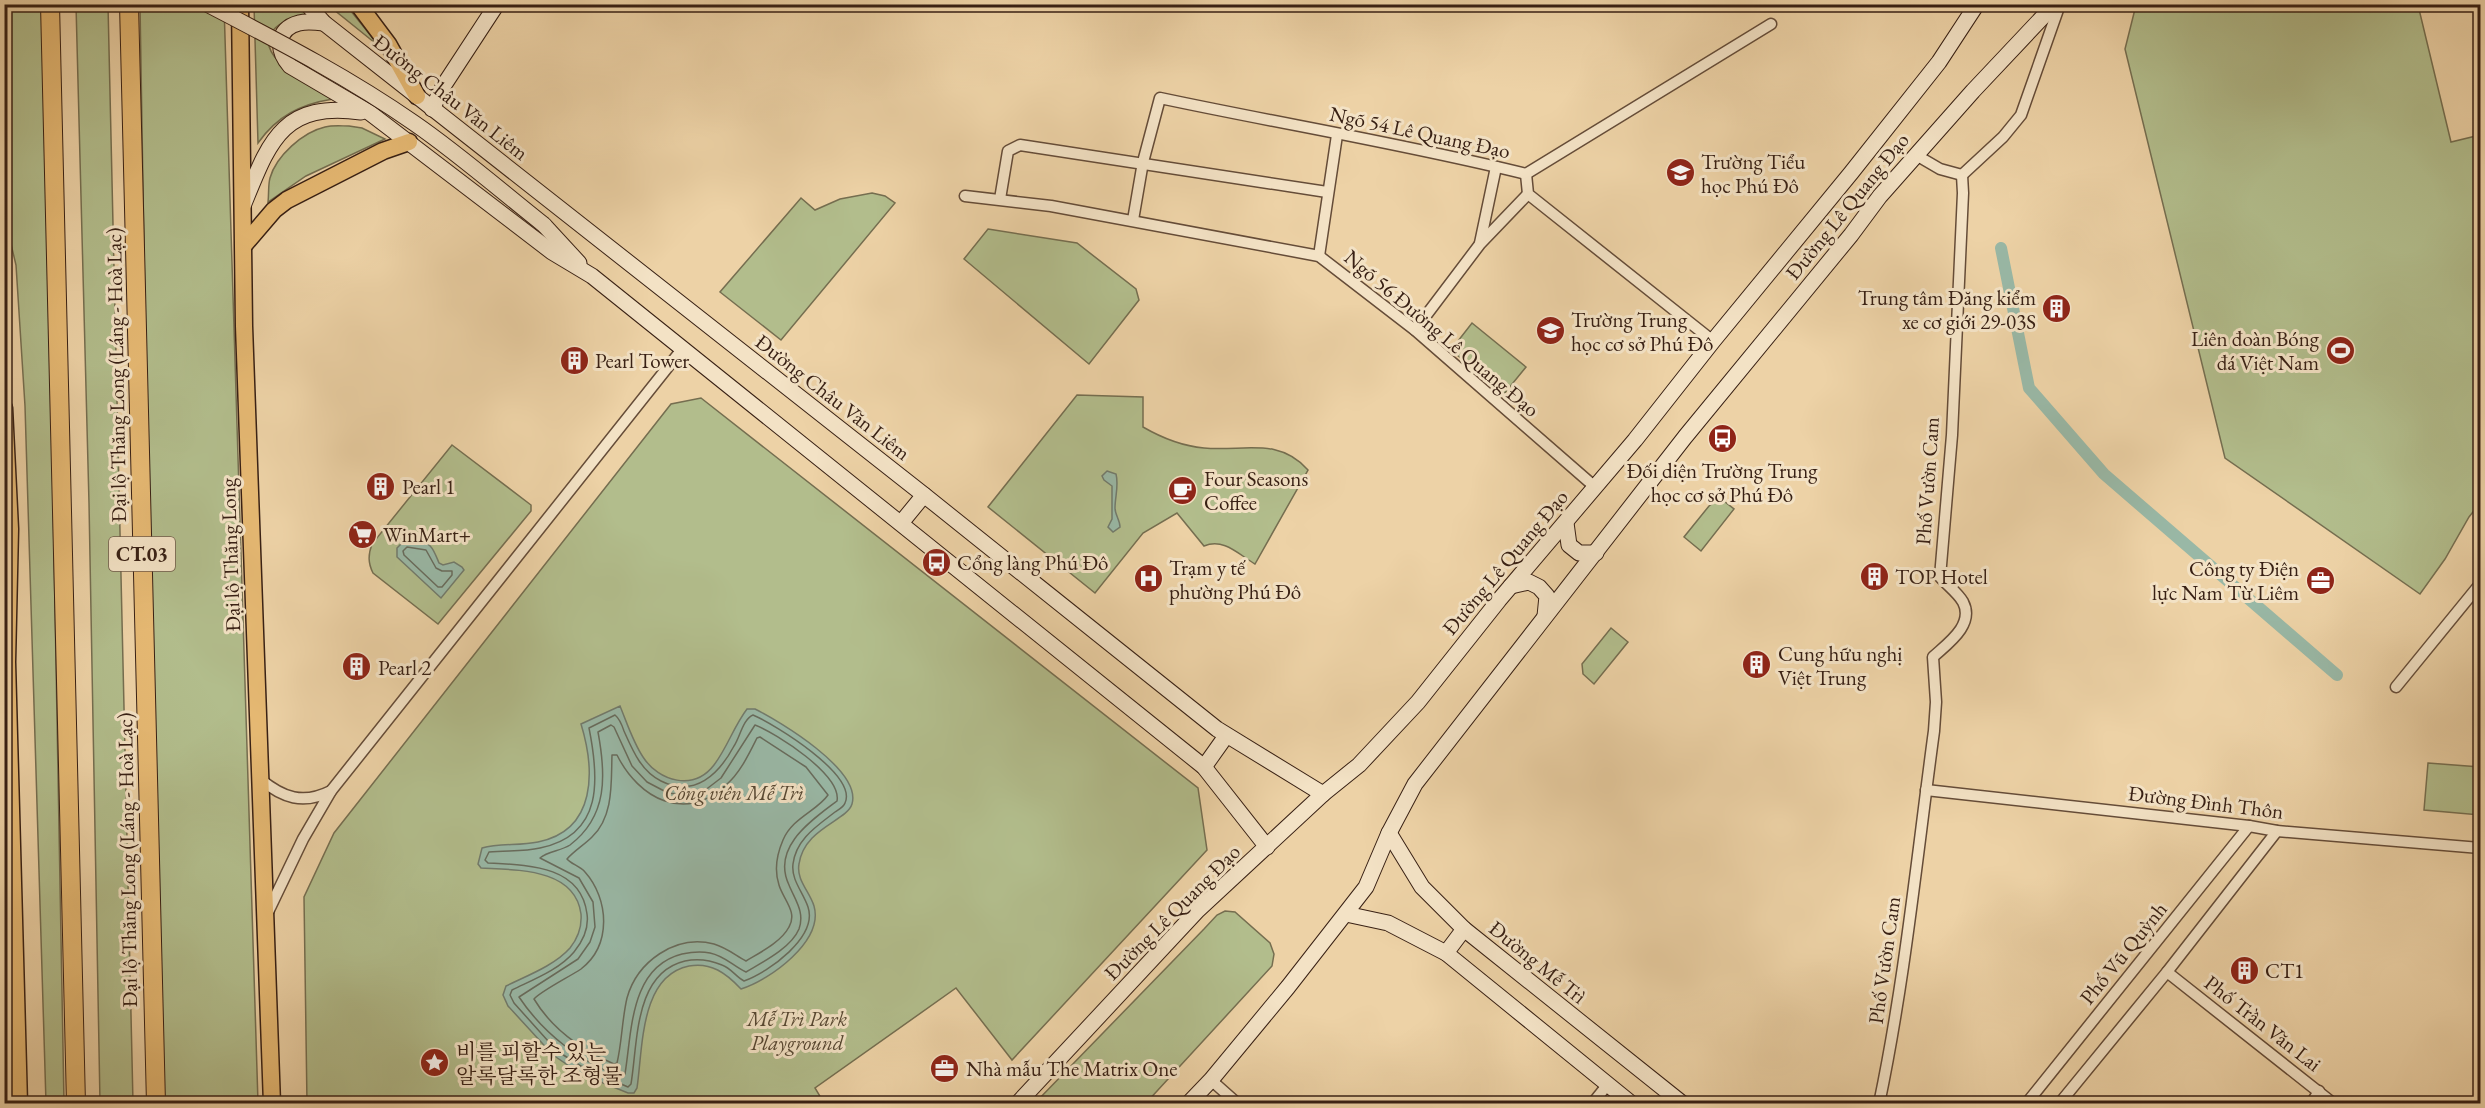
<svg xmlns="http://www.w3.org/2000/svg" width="2485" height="1108" font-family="'EB Garamond','Noto Serif KR',serif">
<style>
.green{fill:#b2bd8c;stroke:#756e50;stroke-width:1.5}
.water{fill:#99b8a6;stroke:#727b6c;stroke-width:1.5}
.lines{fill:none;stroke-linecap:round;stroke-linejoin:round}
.shore{stroke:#686c5d;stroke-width:1.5}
.canal{stroke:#99b8a6;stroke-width:12}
.street-casing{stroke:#654c38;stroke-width:13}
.secondary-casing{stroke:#382014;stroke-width:17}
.primary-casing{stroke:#382014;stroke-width:19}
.highway-casing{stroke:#382014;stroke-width:20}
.street{stroke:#f3e2c5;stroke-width:10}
.secondary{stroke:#f3e2c5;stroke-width:15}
.primary{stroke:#e6b973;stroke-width:16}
.highway{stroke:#e6b973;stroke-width:18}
.secondary-bridge-casing{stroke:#382014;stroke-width:17;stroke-linecap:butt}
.secondary-bridge{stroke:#f3e2c5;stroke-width:15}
.labels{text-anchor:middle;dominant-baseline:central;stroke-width:6;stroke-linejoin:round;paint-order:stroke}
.shield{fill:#f3e2c5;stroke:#705a49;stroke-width:1.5}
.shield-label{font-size:20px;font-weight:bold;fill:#382014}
.street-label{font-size:21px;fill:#382014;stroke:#f3e2c5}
.poi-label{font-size:21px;fill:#382014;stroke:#f3e2c5;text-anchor:start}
.park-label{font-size:21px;font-style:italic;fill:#564732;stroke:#f3e2c5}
</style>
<rect width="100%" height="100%" fill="#edd2a6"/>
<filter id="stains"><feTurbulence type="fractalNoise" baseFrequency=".00333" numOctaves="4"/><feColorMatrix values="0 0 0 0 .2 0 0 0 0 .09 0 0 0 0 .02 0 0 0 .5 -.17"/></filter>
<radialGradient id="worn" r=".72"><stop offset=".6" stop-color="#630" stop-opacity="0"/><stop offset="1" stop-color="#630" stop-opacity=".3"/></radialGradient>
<g class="green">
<polygon points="4,5 44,5 64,1103 46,1103 25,406 16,265 4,215"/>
<polygon points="76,5 108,5 133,1103 100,1103 89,503"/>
<polygon points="140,5 224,5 258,1103 158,1103"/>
<path d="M254,5H297L307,15C281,19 253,35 279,62C294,77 316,88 333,99C301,104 277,116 258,143Z"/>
<polygon points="328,5 346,5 380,47"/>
<polygon points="2136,5 2418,5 2451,142 2480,135 2480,503 2469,517 2445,559 2420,594 2225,458 2125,49"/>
<path d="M349,126L362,128L385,139L306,176L268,202C269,194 268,185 270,178C276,156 303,132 325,127C333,125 341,126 349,126Z"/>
<polygon points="872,193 885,196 895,203 781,340 720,292 801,198 815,210 840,199"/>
<polygon points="988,229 1077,243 1136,289 1139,300 1089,364 964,259"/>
<polygon points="1472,323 1526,367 1504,394 1451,350"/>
<path d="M1077,395L1143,397V427C1162,438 1182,446 1204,448C1242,452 1278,436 1308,470L1255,564C1238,554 1224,538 1204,546L1177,513L1143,533L1095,593L988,507Z"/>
<polygon points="701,398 1198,788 1207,850 1012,1060 956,988 815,1088 824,1103 307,1103 304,897 334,833 671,404"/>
<path d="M452,445L531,505V511L438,624L373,573C368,563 368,555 372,544Z"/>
<polygon points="1717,500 1725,502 1734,509 1701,551 1684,537 1709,506"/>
<polygon points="1611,628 1628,642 1594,684 1583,674 1582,664"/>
<polygon points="2428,763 2480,767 2480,815 2424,810"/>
<polygon points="1225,911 1235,912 1270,943 1274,954 1272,966 1146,1103 1035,1103 1204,929 1217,915"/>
</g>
<g class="water">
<path d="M1107,471L1116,474C1119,485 1115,497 1115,508C1115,515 1120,520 1120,527L1113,532L1108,527L1112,519V486L1104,480L1102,476Z"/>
<path d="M406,539L415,543C431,539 434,551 439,563L443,565L454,562L462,567L464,570L441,598L397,557V548Z"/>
<path d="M620,706C627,723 633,742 643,757C659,782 694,791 714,765C727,748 734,726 747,709H755C779,721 862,770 852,804C847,821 804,828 799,864C796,880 810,892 814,906C824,941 770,980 741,989C726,973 711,962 689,966C640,976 643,1047 637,1088L634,1093H628L581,1074L553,1055L508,1006L503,995L506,986C526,976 554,966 570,948C578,938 582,927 581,914C575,868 516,870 481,868L478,864L482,848C500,843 519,846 538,842C597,830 595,770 581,724Z"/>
</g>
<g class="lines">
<g class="shore">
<polygon points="407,547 426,550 436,568 442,571 452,571 452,575 442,587 438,587 404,555 403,551"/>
<path d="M615,715C620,719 622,725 624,731C633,751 641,771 661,781C695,798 719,774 734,746C740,737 743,719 753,715C774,724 858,775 845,803C844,807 838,810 835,812C817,826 796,839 793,864C791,880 803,892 808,907C818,937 769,972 744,981C736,977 731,968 722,965C710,960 698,958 685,961C634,973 638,1042 631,1084L628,1087L584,1068L557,1051L514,1003L510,995L512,990C532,980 559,970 574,952C583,941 589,928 587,914C581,865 527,865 488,863L485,860L489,852C506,850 523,852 540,848C604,835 599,778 589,728Z"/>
<path d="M611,725L614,727L632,766L647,782L668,793L685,795L704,791L721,778L755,725C776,733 842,775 837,801C812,820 771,847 789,885C795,900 805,912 799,929C791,948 763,962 746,972C733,966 725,956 710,953C701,951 691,952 682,954C630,967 632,1031 625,1074L622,1077C581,1063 543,1033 519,997L578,959L590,942L595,927L593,902L579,878L540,858C548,851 561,851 570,845C608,816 606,775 598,732Z"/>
<path d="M760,737L806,767L828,795C817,811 792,818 783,840C777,854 774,870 779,885C783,899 798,912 789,927C781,942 761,952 746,961C735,955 727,948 714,944C675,934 637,962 627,998C622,1019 622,1042 617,1063L614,1064C582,1050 552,1029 534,999C541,991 569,977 581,969C612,945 609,899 585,872C580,866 571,864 567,859C574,851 584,845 592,837C614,816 611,782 612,755H617C639,799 685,823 726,785C740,773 749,754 757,738Z"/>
</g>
<polyline class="canal" points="2001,248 2029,388 2104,474 2337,675"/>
<defs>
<g id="street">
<polyline points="1916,155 1940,169 1962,175"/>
<polyline points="1526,174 1771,24"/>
<polyline points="1526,174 1528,194 1713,341"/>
<polyline points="1962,175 2003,137 2021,115 2060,4"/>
<polyline points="965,196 1051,206 1319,256 1415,330 1595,487"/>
<polyline points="1000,199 1008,151 1020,145 1327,192"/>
<path d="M1133,220L1143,162L1160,98C1282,124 1405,144 1526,174"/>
<polyline points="1480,243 1496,167"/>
<polyline points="1319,256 1337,135"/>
<polyline points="1415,330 1480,244 1528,194"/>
<polyline points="2396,687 2480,584"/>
<path d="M260,779C283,798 303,805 331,791"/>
<polyline points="1926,790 2249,826 2277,831 2480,848"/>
<polyline points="268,912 303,839 331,791 683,348"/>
<polyline points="2167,972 2334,1104"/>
<polyline points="1211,1080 1238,1104"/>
<polyline points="1592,1104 1608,1084"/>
<path d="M1879,1104C1905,980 1917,856 1934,731L1936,702L1933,657C1947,644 1975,625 1963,602C1958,593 1947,585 1940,577L1952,435L1963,193L1962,175"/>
<polyline points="2026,1104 2249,826"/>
<polyline points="2059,1104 2167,972 2277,831"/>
<polyline points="2311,1104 2319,1091"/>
</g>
<g id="secondary">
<polyline points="307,4 324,23 924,495 1217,729 1323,794"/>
<path d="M324,23C316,22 306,21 299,23C275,29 277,51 290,66L370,113L552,252L592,276L1204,767L1267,847"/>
<polyline points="432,109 444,85 497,4"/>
<path d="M243,206C269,143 281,101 361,112"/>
<polyline points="544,225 579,263"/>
<polyline points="901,523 924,495"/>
<polyline points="1566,523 1569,545 1579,553 1596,553"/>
<polyline points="1511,586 1529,582 1539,587 1547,596 1545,616"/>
<polyline points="1204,767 1226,736"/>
<polyline points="1389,833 1422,887 1464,929 1683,1104"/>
<polyline points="1346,914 1388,923 1446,953 1632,1104"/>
<polyline points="1446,953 1464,929"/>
<polyline points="1017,1104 1198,910 1323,794 1359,765 1418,702 1499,600 1635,440 1713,341 1851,173 1939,62 1977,4"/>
<polyline points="1188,1104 1211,1080 1288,987 1366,887 1389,833 1415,784 1685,437 1851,235 1880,196 1973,91 2055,4"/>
</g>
<g id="primary">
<polyline points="240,4 244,326 272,1104"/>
<polyline points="358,4 388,44 417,96"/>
<polyline points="244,245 274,210 287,200 383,151 409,142"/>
<polyline points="4,408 10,529 7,662 19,1104"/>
</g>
<g id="highway">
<polyline points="50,4 76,1104"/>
<polyline points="129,4 156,1104"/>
</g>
</defs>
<use href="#street" class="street-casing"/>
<use href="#secondary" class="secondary-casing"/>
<use href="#primary" class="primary-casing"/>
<use href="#highway" class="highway-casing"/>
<use href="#street" class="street"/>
<use href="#secondary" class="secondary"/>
<use href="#primary" class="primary"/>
<use href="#highway" class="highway"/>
<defs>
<path id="secondary-bridge" d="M207,4C278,41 348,77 414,123C459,154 501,191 544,225"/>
</defs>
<use href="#secondary-bridge" class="secondary-bridge-casing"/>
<use href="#secondary-bridge" class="secondary-bridge"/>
</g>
<defs>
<symbol id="school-disc" viewBox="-11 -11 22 22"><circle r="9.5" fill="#8f2418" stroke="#f3e2c5"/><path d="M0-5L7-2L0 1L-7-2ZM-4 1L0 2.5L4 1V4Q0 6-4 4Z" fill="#fff"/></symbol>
<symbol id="building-disc" viewBox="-11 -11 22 22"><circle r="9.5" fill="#8f2418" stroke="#f3e2c5"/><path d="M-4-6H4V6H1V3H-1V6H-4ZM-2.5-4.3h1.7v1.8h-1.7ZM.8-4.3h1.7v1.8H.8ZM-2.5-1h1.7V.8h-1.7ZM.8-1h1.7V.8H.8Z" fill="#fff"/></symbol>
<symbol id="stadium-disc" viewBox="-11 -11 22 22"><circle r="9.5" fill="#8f2418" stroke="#f3e2c5"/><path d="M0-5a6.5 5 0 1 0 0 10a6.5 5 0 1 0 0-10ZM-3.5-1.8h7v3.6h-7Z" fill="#fff"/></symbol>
<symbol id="bus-disc" viewBox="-11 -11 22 22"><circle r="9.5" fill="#8f2418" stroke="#f3e2c5"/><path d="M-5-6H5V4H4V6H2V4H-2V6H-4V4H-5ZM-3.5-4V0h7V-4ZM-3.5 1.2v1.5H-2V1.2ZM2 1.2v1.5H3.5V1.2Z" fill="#fff"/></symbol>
<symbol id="cafe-disc" viewBox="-11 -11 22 22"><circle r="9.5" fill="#8f2418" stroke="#f3e2c5"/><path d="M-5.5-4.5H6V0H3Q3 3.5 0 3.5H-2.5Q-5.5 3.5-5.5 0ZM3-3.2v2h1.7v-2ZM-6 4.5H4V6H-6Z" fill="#fff"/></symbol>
<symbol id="supermarket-disc" viewBox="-11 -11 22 22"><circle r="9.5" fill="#8f2418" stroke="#f3e2c5"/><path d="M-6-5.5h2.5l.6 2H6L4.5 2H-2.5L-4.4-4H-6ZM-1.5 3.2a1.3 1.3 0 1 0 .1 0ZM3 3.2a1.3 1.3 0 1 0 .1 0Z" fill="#fff"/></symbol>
<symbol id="hospital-disc" viewBox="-11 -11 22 22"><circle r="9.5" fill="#8f2418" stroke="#f3e2c5"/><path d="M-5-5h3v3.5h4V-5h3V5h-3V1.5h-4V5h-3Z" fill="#fff"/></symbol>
<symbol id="office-disc" viewBox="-11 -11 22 22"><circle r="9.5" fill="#8f2418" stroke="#f3e2c5"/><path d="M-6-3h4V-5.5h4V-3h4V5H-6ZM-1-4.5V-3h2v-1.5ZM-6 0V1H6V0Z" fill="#fff"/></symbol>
<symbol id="sight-disc" viewBox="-11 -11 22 22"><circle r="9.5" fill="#8f2418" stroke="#f3e2c5"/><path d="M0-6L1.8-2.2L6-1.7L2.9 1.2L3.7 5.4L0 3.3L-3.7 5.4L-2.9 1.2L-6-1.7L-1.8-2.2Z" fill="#fff"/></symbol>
</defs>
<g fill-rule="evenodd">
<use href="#school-disc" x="1664" y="156" width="33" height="33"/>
<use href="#building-disc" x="2040" y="292" width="33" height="33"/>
<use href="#school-disc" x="1534" y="314" width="33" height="33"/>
<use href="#stadium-disc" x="2324" y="334" width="33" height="33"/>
<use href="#building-disc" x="558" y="344" width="33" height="33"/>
<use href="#bus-disc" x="1706" y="422" width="33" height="33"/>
<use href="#building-disc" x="364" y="470" width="33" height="33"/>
<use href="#cafe-disc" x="1166" y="474" width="33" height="33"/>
<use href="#supermarket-disc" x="346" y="518" width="33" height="33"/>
<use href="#bus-disc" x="920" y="546" width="33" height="33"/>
<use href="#building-disc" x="1858" y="560" width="33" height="33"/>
<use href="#hospital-disc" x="1132" y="562" width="33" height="33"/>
<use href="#office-disc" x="2304" y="564" width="33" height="33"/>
<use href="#building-disc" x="1740" y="648" width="33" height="33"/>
<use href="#building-disc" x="340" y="650" width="33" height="33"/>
<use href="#building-disc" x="2228" y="954" width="33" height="33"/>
<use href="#sight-disc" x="418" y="1046" width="33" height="33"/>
<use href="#office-disc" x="928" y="1052" width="33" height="33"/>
</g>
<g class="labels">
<rect class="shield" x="109" y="537" width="66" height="34" rx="4.5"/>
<g class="shield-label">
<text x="142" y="554">CT.03</text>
</g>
<g class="street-label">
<text transform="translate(451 97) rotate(38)">Đường Châu Văn Liêm</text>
<text transform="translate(1420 132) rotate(12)">Ngõ 54 Lê Quang Đạo</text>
<text transform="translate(1847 206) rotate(-51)">Đường Lê Quang Đạo</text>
<text transform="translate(1442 333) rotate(40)">Ngõ 56 Đường Lê Quang Đạo</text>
<text transform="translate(116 375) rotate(-91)">Đại lộ Thăng Long (Láng - Hoà Lạc)</text>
<text transform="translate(833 397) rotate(38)">Đường Châu Văn Liêm</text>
<text transform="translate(1927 481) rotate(-86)">Phố Vườn Cam</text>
<text transform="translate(230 555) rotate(-92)">Đại lộ Thăng Long</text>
<text transform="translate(1505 562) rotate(-50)">Đường Lê Quang Đạo</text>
<text transform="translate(2206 802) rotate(7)">Đường Đình Thôn</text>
<text transform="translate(127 860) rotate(-91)">Đại lộ Thăng Long (Láng - Hoà Lạc)</text>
<text transform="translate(1172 912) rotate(-45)">Đường Lê Quang Đạo</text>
<text transform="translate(2123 953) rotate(-51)">Phố Vũ Quỳnh</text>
<text transform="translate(1884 960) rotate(-82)">Phố Vườn Cam</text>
<text transform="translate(1538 962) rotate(39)">Đường Mễ Trì</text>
<text transform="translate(2263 1023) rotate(38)">Phố Trần Văn Lai</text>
</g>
<g class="poi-label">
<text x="1701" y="161">Trường Tiểu<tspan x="1701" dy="24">học Phú Đô</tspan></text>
<text x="2036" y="297" text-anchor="end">Trung tâm Đăng kiểm<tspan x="2036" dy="24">xe cơ giới 29-03S</tspan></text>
<text x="1571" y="319">Trường Trung<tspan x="1571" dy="24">học cơ sở Phú Đô</tspan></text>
<text x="2319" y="338" text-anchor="end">Liên đoàn Bóng<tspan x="2319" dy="24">đá Việt Nam</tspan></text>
<text x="595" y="360">Pearl Tower</text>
<text x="1722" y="470" text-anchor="middle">Đối diện Trường Trung<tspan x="1722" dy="24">học cơ sở Phú Đô</tspan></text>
<text x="1204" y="478">Four Seasons<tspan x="1204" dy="24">Coffee</tspan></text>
<text x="402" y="486">Pearl 1</text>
<text x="383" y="534">WinMart+</text>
<text x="957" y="562">Cổng làng Phú Đô</text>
<text x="1169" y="567">Trạm y tế<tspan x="1169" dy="24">phường Phú Đô</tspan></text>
<text x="2299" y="568" text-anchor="end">Công ty Điện<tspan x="2299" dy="24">lực Nam Từ Liêm</tspan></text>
<text x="1895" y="576">TOP Hotel</text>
<text x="1778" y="653">Cung hữu nghị<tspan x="1778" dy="24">Việt Trung</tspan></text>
<text x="378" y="667">Pearl 2</text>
<text x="2265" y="970">CT1</text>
<text x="456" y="1051">비를 피할수 있는<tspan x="456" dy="24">알록달록한 조형물</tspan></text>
<text x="966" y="1068">Nhà mẫu The Matrix One</text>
</g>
<g class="park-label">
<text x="734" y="792">Công viên Mễ Trì</text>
<text x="797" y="1018">Mễ Trì Park<tspan x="797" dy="24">Playground</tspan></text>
</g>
</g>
<rect width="2485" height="1108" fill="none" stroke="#edd2a6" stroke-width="24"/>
<rect x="6" y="6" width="2473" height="1096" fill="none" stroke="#382014" stroke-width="3"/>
<rect x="12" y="12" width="2461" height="1084" fill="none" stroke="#382014" stroke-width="1.5"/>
<rect width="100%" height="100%" filter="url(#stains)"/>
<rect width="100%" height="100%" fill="url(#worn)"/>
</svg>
